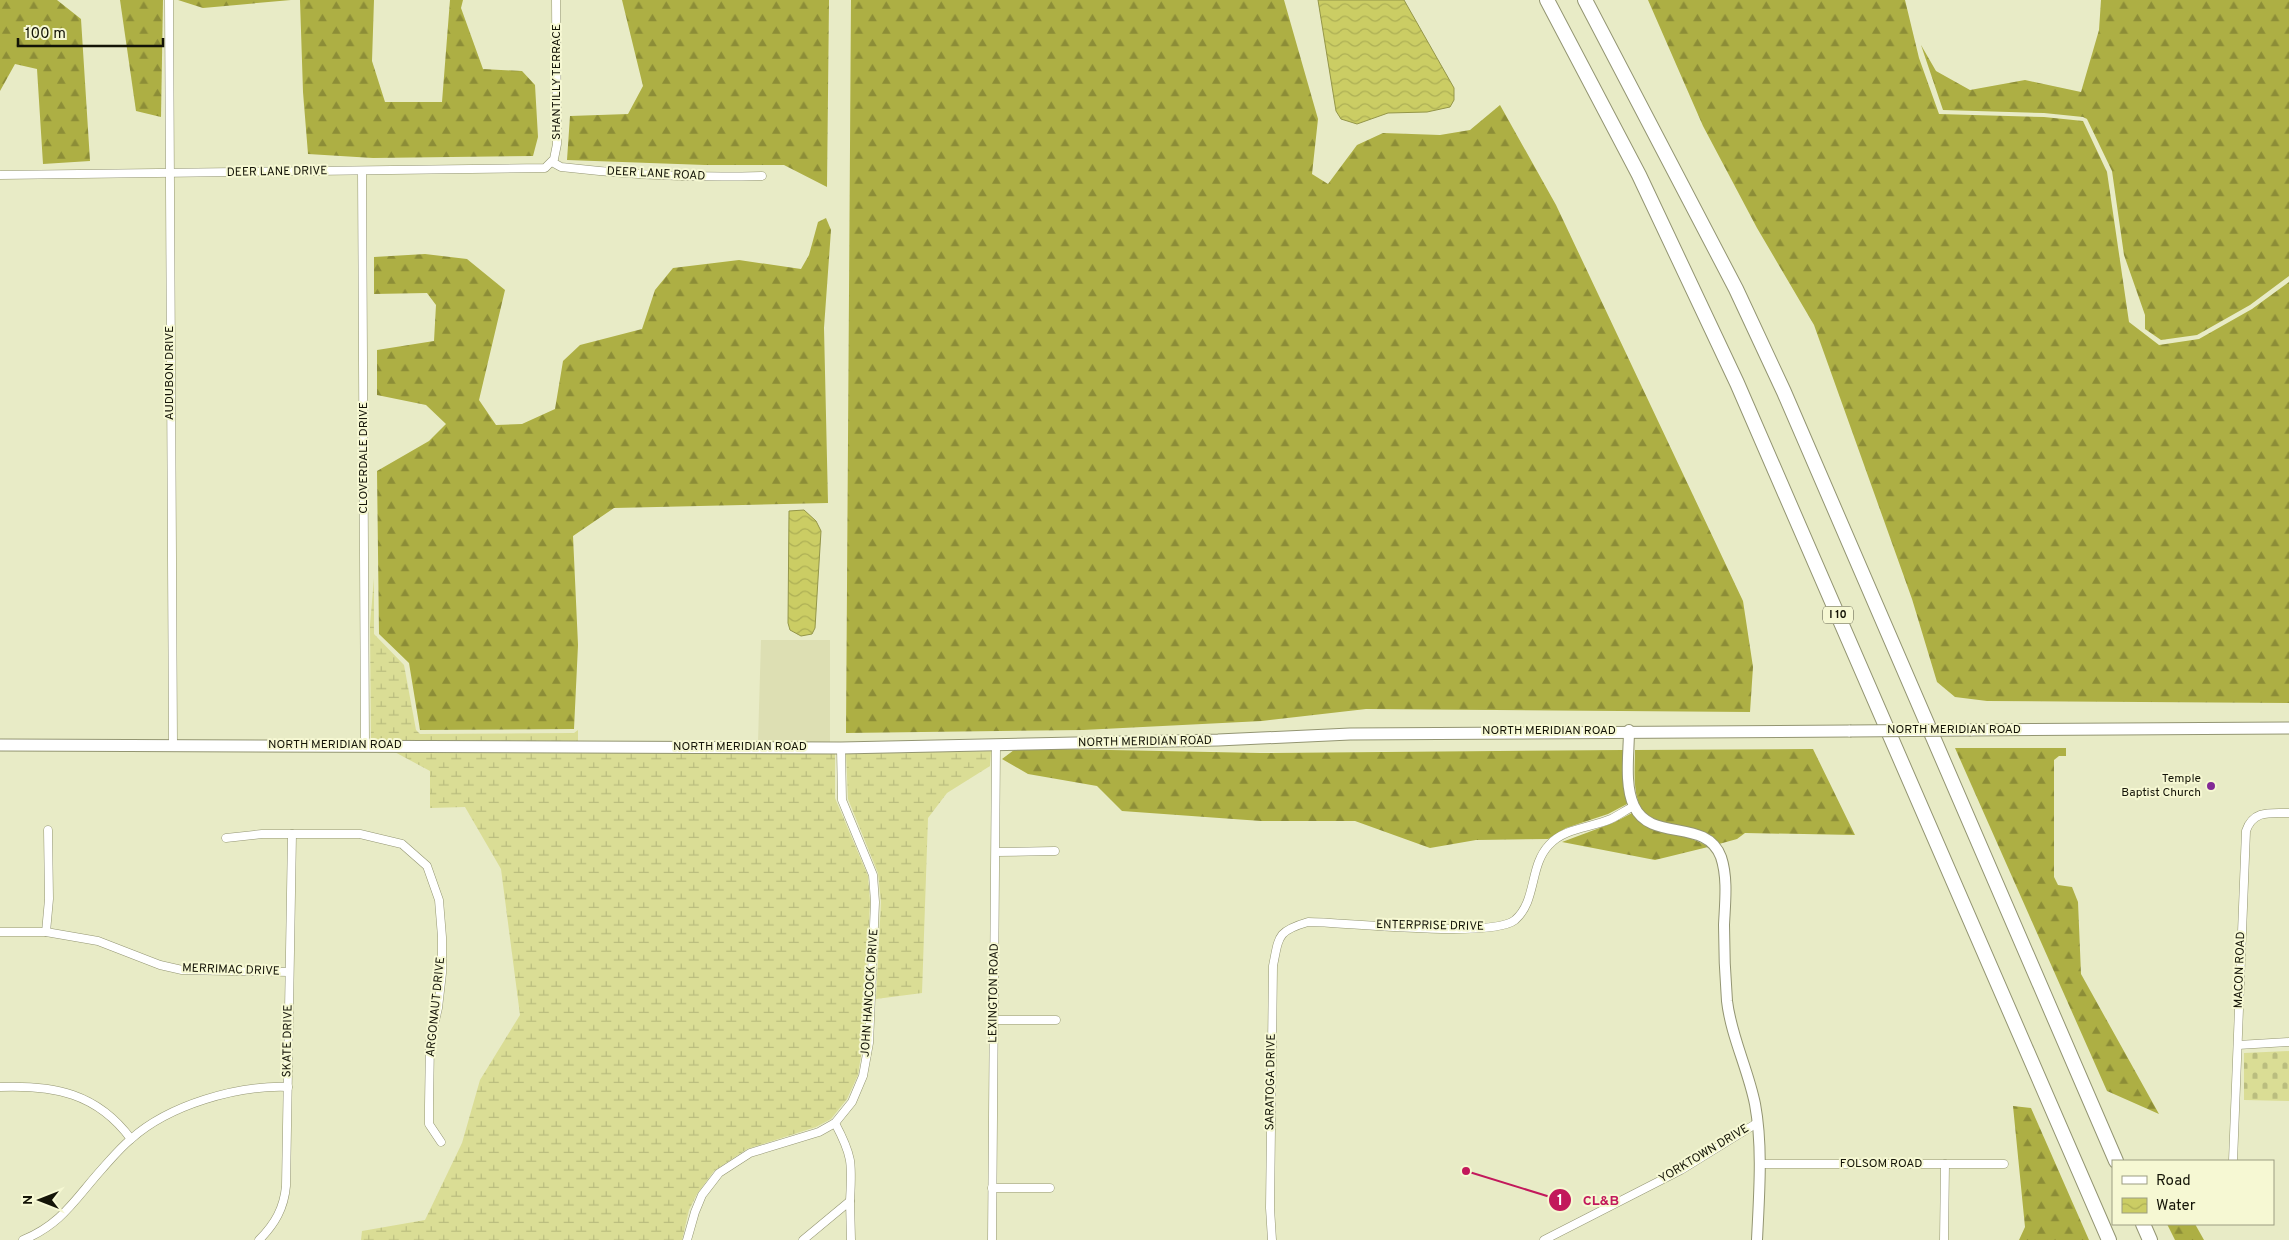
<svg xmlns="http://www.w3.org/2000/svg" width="2289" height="1240" font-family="Overpass,sans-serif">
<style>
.built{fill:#dddfb3}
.forest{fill:url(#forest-firs)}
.wetland{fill:url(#wetland-marsh)}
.cemetery{fill:url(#cemetery-stones)}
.water{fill:url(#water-waves);stroke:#949648}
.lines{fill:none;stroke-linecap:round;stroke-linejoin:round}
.minor-casing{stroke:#939572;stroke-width:9}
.tertiary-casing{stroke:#939572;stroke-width:12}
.secondary-casing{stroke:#939572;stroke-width:13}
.motorway-casing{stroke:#939572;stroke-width:16}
.minor{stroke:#fff;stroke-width:8}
.tertiary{stroke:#fff;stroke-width:10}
.secondary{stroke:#fff;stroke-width:11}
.motorway{stroke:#fff;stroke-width:14}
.secondary-bridge-casing{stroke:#939572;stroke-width:13;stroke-linecap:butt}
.secondary-bridge{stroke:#fff;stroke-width:11}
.poi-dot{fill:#832a96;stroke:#f6f8d3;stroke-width:2}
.labels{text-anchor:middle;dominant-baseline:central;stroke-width:4;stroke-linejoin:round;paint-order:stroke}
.shield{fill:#f6f8d3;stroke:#585844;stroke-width:1}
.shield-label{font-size:11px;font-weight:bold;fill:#141407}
.street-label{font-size:12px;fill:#141407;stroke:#f6f8d3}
.poi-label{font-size:12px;fill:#141407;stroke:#f6f8d3;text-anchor:end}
.leader{fill:none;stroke:#c2185b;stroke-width:2}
.callout-dot{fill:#c2185b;stroke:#f6f8d3;stroke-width:2}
.mark-label{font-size:15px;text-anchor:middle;font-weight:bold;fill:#fff}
.callout-label{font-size:14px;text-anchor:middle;font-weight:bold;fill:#c2185b;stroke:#f6f8d3;stroke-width:4;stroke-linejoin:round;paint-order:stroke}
</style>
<defs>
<pattern id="forest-firs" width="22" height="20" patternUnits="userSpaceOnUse" patternTransform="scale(1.25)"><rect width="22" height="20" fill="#adaf44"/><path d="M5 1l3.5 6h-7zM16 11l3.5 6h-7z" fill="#8c8d37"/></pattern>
<pattern id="wetland-marsh" width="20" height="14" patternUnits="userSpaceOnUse" patternTransform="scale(1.25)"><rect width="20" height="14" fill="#dadd95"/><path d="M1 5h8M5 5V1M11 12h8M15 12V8" fill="none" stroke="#babd7f"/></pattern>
<pattern id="cemetery-stones" width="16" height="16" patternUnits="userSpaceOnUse" patternTransform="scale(1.25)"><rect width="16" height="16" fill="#dadd95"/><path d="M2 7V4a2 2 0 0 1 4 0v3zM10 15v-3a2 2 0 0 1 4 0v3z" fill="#babd7f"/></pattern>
<pattern id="water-waves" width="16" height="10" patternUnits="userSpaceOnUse" patternTransform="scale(1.25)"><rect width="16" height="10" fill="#cbcd64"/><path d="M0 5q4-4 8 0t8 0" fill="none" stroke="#adaf55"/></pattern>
</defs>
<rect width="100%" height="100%" fill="#e8ebc6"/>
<polygon class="built" points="761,640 830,640 830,743 758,742"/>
<g class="forest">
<polygon points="0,0 57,0 81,19 90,161 43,164 37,69 15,64 0,91"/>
<polygon points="120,0 163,0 161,117 136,111"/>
<polygon points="178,0 291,0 203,8"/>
<polygon points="300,0 374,0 372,61 385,102 442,102 450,0 463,0 461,8 483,69 522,71 535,85 538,137 533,156 373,158 308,154 303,92"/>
<polygon points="622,0 829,0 827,187 784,165 705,165 567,160 570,116 628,114 643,86"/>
<polygon points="851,0 1284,0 1318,119 1312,174 1328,184 1357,145 1383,133 1440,135 1470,130 1500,105 1556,205 1743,601 1753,667 1750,712 1366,709 1262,721 1083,730 846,733"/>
<polygon points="1648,0 1905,0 1919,58 1939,114 2044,117 2083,121 2107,172 2129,322 2159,345 2199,339 2252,309 2289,282 2289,703 1987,701 1955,697 1937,682 1912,599 1814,325 1757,228 1703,126"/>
<polygon points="2101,0 2289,0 2289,276 2250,305 2197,335 2161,340 2145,329 2145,315 2124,255 2112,171 2087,119 2083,117 2044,113 1943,110 1921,45 1936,71 1970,90 2025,80 2081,92 2099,30"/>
<polygon points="826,218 831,230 824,328 828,503 614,508 573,536 578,645 574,729 420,730 409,663 379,634 377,471 429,441 446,424 426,405 377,395 377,350 434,341 436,305 427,293 374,294 374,257 425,254 467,259 505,290 479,400 496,425 522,424 555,409 563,361 580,345 642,329 655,290 673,268 739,260 801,269 809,255 818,222"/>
<polygon points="1955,748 2066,748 2066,756 2059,756 2054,760 2054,877 2058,885 2072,887 2078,902 2081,974 2159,1114 2107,1091"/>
<polygon points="1061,749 1260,753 1623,750 1624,782 1627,804 1608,814 1566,828 1548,839 1476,840 1430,848 1355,821 1261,821 1122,811 1097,786 1028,774 1002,759 1014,750"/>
<path d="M1813,749L1855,835L1745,833L1737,839L1719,844C1697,818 1647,832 1638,801C1633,785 1635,767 1635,750Z"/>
<path d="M1632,813C1653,838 1684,830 1708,847L1655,860L1562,842L1613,823Z"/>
<polygon points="2013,1106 2031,1108 2089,1240 2019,1240 2025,1227"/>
<polygon points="2167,1224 2195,1224 2204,1240 2175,1240"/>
</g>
<g class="wetland">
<polygon points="374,578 374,634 404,665 416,730 420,734 574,733 578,730 578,741 371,740 370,625"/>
<polygon points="391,750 835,753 835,798 868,876 870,902 863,1043 858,1075 847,1099 831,1119 816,1127 747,1149 714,1171 697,1194 689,1210 682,1240 361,1240 362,1231 425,1220 462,1143 480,1080 520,1015 501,869 465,807 430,808 430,771"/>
<polygon points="991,751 990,766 947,793 928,818 922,993 876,999 881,902 878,873 848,799 846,753"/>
</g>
<polygon class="cemetery" points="2289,1051 2289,1101 2244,1100 2244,1053"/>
<g class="water">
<polygon points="1318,0 1404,0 1454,88 1454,100 1450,107 1427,112 1388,113 1357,124 1341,119 1336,111"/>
<polygon points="804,510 816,521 821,531 815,628 812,634 801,636 790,630 788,623 789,511"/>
</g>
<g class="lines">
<defs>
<g id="minor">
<polyline points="169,0 173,745"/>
<path d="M552,162L561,167C628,175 695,178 762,176"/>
<polyline points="362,171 365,745"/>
<polyline points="0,175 545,168 554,159 557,144 556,0"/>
<polyline points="226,838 262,834 360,834 402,844 427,866 439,900 442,937 442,973 438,1008 430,1042 429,1105 429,1124 441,1142"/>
<polyline points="996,852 1055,851"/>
<polyline points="0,932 46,932 98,941 160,965 182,970 289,972"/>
<polyline points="46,932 49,899 48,830"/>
<polyline points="994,1020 1056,1020"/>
<polyline points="2238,1045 2289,1042"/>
<path d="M0,1087C54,1085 97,1093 131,1139"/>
<path d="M835,1123C853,1157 852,1163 850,1201"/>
<path d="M2233,1161L2246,831C2253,810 2270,813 2289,813"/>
<polyline points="1759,1164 2004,1164"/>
<polyline points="992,1188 1050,1188"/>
<path d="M23,1240C62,1224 75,1199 102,1169C111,1159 120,1148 131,1139C169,1105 237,1085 288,1087"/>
<path d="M259,1240C275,1224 284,1208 286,1186L292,834"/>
<polyline points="687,1240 695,1212 702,1195 719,1173 750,1153 819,1132 835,1123 852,1102 863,1076 869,1043 875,902 873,875 842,800 841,748"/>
<polyline points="803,1240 850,1201 851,1240"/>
<polyline points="992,1240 996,746"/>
<path d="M1272,1240L1270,1208L1273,966C1279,936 1277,931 1308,922C1345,922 1491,939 1515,920C1537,901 1529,866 1549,845C1564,828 1590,828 1611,819C1619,815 1626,810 1634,806"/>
<polyline points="1544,1240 1681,1170 1757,1123"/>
<polyline points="1944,1240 1945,1164"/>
</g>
<path id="tertiary" d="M1629,730C1629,753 1624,785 1634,806C1651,843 1706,817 1721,857C1728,878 1725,903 1724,925C1724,950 1725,976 1727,1001C1731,1036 1748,1069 1755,1104C1763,1147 1759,1196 1757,1240"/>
<g id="secondary">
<polyline points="1971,730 2289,728"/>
<polyline points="0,745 841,748 1218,740 1350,734 1850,731"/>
</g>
<g id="motorway">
<polyline points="1547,0 1639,175 1737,383 2109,1240"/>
<polyline points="1585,0 1736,289 1784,392 2116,1161"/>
<polyline points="2143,1224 2150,1240"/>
</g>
</defs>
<use href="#minor" class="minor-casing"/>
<use href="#tertiary" class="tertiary-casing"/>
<use href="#secondary" class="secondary-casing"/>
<use href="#motorway" class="motorway-casing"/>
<use href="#minor" class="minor"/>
<use href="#tertiary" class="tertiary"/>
<use href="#secondary" class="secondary"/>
<use href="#motorway" class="motorway"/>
<defs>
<polyline id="secondary-bridge" points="1850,731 1971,730"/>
</defs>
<use href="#secondary-bridge" class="secondary-bridge-casing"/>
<use href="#secondary-bridge" class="secondary-bridge"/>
</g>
<circle class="poi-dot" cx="2211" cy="786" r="5"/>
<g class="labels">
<rect class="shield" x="1823" y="606.5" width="30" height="17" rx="4"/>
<g class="shield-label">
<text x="1838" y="615">I 10</text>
</g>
<g class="street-label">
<text transform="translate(557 82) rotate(-90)">SHANTILLY TERRACE</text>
<text transform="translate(277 172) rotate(-1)">DEER LANE DRIVE</text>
<text transform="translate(656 174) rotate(3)">DEER LANE ROAD</text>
<text transform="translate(170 373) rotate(-90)">AUDUBON DRIVE</text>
<text transform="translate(364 458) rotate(-90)">CLOVERDALE DRIVE</text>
<text x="1954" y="730">NORTH MERIDIAN ROAD</text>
<text x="1549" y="731">NORTH MERIDIAN ROAD</text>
<text transform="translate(1145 742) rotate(-1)">NORTH MERIDIAN ROAD</text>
<text x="335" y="745">NORTH MERIDIAN ROAD</text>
<text x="740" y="747">NORTH MERIDIAN ROAD</text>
<text transform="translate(1430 926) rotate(1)">ENTERPRISE DRIVE</text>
<text transform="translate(231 970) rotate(2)">MERRIMAC DRIVE</text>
<text transform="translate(2240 970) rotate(-88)">MACON ROAD</text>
<text transform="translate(870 993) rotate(-86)">JOHN HANCOCK DRIVE</text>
<text transform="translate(994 993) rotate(-89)">LEXINGTON ROAD</text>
<text transform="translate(436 1007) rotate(-84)">ARGONAUT DRIVE</text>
<text transform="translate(288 1041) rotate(-89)">SKATE DRIVE</text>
<text transform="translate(1271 1082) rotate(-89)">SARATOGA DRIVE</text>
<text transform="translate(1704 1154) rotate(-31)">YORKTOWN DRIVE</text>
<text x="1881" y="1164">FOLSOM ROAD</text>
</g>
<g class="poi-label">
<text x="2201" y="779">Temple<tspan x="2201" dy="14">Baptist Church</tspan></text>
</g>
</g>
<path class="leader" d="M1466 1171L1560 1200"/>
<g class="callout-dot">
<circle cx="1466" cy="1171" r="5"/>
<circle cx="1560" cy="1200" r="12"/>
</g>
<g class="mark-label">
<text x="1560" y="1205">1</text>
</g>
<g class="callout-label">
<text x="1601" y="1205">CL&amp;B</text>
</g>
<rect x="2112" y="1160" width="162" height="65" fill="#f6f8d3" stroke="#9c9d81"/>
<rect x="2122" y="1176" width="25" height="8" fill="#ffffff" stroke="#9c9d81"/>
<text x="2156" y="1185" font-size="15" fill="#141407">Road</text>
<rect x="2122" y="1198" width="25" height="15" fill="url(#water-waves)" stroke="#9c9d81"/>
<text x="2156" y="1210" font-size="15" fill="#141407">Water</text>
<g transform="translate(40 1200) rotate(270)" stroke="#f6f8d3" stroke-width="4" paint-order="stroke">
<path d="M0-4L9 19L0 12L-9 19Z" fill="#141407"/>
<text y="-8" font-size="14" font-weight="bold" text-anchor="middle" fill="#141407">N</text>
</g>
<path d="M18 38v8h145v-8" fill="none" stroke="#141407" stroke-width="2.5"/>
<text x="25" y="38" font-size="15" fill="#141407" stroke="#f6f8d3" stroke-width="4" paint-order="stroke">100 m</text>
</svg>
